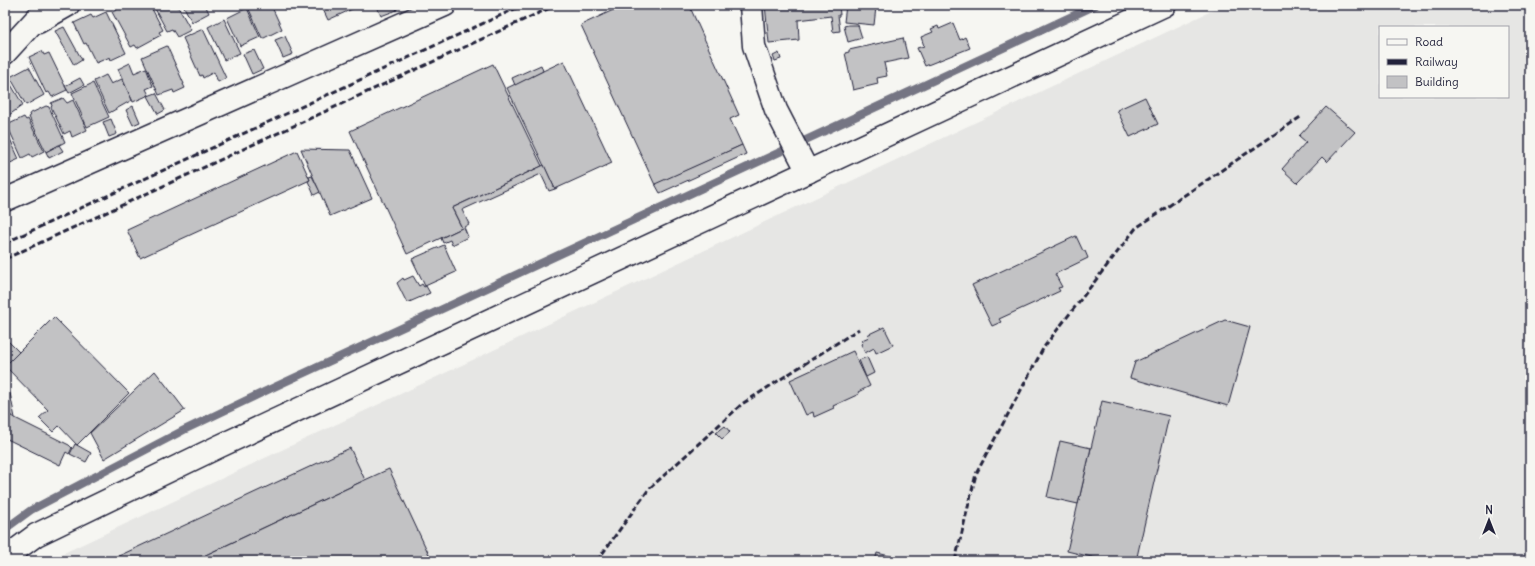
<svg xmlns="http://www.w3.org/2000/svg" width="1535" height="566" font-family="Delius,sans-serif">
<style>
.built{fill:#e6e6e4;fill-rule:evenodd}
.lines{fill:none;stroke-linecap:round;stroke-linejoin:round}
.stream{stroke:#757583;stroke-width:8}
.building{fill:#c2c2c4;stroke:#22223b}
.minor-casing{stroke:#22223b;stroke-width:25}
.minor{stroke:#f6f6f2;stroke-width:22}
.rail{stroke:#22223b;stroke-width:3;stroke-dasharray:6 3;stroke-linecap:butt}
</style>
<rect width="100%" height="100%" fill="#f6f6f2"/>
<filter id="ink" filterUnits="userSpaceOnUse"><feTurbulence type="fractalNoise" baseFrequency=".025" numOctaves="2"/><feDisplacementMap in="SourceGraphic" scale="8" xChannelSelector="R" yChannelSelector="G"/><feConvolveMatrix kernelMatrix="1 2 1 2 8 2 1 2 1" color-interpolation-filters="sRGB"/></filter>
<g filter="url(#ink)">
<path class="built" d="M1224,5H1530V561H47ZM1380,27H1508V97H1380Z"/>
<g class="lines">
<polyline class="stream" points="5,529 31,510 184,430 270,389 1096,5"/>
</g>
<g class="building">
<polygon points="118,5 150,5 163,30 159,32 161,35 137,48 135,45 131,47 112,12 117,10 115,7"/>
<polygon points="153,5 177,5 191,30 177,37 172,29 167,31"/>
<polygon points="183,5 205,5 209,13 192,22"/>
<polygon points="247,5 271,5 282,29 264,38 262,38"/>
<polygon points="321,5 361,5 328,20"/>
<polygon points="376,5 395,5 397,10 381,16"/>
<polygon points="624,5 689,5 739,115 730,119 742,145 655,185 581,25"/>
<polygon points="765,5 839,5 840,15 838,15 840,31 833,32 831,16 798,20 799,40 769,43"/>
<polygon points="846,5 876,7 874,25 844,22"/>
<polygon points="247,8 260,37 240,46 227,18"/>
<polygon points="106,12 126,53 111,60 110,57 96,63 86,43 84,44 74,23 91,15 93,18"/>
<polygon points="224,19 240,53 224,60 208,27"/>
<polygon points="953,23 960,40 965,37 970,48 925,66 917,48 924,46 921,37 933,32 931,29 938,26 939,29"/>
<polygon points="848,25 858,25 862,38 848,42 844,26"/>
<polygon points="64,27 82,60 74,65 55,31"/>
<polygon points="203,29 226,78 218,82 214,72 203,78 202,75 200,76 183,38"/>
<polygon points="285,36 293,54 283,58 275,40"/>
<polygon points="903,38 908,58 884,63 887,76 877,78 878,84 853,90 845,53 849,52 849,50"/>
<polygon points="167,46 184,84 183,84 185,88 174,93 173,90 159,95 142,57"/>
<polygon points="254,50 263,69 252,74 243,54"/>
<polygon points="42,51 44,55 49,53 67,90 52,97 49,92 46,93 29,57"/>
<polygon points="779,53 781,59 775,61 773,56"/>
<polygon points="564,61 612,163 555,189 507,88"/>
<polygon points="130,63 134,73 146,68 153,86 146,89 149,95 133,102 118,69"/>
<polygon points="493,64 542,166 452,208 462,228 407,254 350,131"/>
<polygon points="541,65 543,71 515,85 512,78"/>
<polygon points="29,67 44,95 26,105 10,77"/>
<polygon points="106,75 111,84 122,79 132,100 109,113 94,81"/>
<polygon points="7,78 23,105 5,118 5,79"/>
<polygon points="80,78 84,85 69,93 65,86"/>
<polygon points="93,83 109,117 87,127 72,93"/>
<polygon points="156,93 165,110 158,114 148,96"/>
<polygon points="1145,97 1158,124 1130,137 1117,110"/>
<polygon points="63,98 67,103 73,100 87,130 72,137 70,131 64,134 51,107 52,106 51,103"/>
<polygon points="46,106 49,107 65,142 46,152 29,117 30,117 29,114"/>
<polygon points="133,106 140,122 133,125 126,110"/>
<polygon points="1326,107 1355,132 1327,162 1322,157 1297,183 1282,169 1306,142 1299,136"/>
<polygon points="24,117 26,120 28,119 44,151 32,157 30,154 22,158 7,125"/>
<polygon points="111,119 117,134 109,137 103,122"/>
<polygon points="10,139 19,159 6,165 9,172 5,173 5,142"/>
<polygon points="59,145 63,151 49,158 46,152"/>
<polygon points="742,145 746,154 660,193 655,184"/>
<polygon points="301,149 350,150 372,198 330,216"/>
<polygon points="297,151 310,180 140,258 127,230"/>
<polygon points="544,165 555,189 549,191 541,174 462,210 469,224 464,227 468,237 452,245 450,240 443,243 441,238 462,228 452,208"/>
<polygon points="312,176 320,192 314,195 308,181 310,180 309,177"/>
<polygon points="1076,236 1083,251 1085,251 1088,258 1055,274 1062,287 1058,288 1060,291 999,319 1001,322 992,326 972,285"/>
<polygon points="444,245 456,272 425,286 412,259"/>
<polygon points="413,276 419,286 422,284 424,287 426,286 430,293 407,303 397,283 403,278 404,280"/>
<polygon points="54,317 129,393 77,445 59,426 53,432 39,418 48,410 5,366"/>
<polygon points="1225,320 1250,327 1228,406 1130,378 1135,362"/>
<polygon points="884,327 893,345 876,353 874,348 865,353 861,344 863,342 862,340 869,337 867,335"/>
<polygon points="6,339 19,352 5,366 5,340"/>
<polygon points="853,351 870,386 858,392 859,394 833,406 834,408 814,417 813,412 806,415 790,380"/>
<polygon points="867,357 874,373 866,377 859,360"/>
<polygon points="155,371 185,410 104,459 90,433"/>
<polygon points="5,389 10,393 15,418 5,413"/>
<polygon points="1102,401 1169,416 1136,561 1108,561 1067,551"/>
<polygon points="5,413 69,445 72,448 69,454 66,452 60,465 5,438"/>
<polygon points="725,426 730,432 722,439 716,433"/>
<polygon points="1060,441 1091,448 1078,504 1047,497"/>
<polygon points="75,444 91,453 86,462 70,454"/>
<polygon points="350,448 365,480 193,561 108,561"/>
<polygon points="389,469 432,561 193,561 365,480"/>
<polygon points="877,553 911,561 875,561"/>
</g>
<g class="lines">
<defs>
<g id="minor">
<polyline points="751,5 754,46 776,110 808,172"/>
<polyline points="38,22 68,5"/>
<polyline points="5,53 49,5"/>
<polyline points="5,200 445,5"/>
<polyline points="5,558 36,535 220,446 1165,5"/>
</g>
</defs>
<use href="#minor" class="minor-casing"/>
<use href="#minor" class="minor"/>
<g class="rail">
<polyline points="5,243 523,5"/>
<polyline points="5,259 556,5"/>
<polyline points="597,561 649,489 742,404 859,329"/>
<polyline points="955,561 976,474 1044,347 1136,228 1302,116"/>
</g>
</g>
</g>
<rect width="1535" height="566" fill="none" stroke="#f6f6f2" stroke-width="20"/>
<rect x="10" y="10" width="1515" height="546" fill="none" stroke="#22223b" stroke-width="1.5" filter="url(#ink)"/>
<rect x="1379" y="26" width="130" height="72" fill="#f6f6f2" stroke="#a1a1a9"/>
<rect x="1387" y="39" width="20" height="6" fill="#f6f6f2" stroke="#a1a1a9"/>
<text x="1415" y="46" font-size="12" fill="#22223b">Road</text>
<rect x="1387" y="59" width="20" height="6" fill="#22223b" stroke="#a1a1a9"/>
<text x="1415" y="66" font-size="12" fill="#22223b">Railway</text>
<rect x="1387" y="76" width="20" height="12" fill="#c2c2c4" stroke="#a1a1a9"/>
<text x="1415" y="86" font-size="12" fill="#22223b">Building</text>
<g transform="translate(1489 520)" stroke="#f6f6f2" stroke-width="3" paint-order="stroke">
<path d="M0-3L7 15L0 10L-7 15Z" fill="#22223b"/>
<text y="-6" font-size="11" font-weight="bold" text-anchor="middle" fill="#22223b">N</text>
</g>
</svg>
